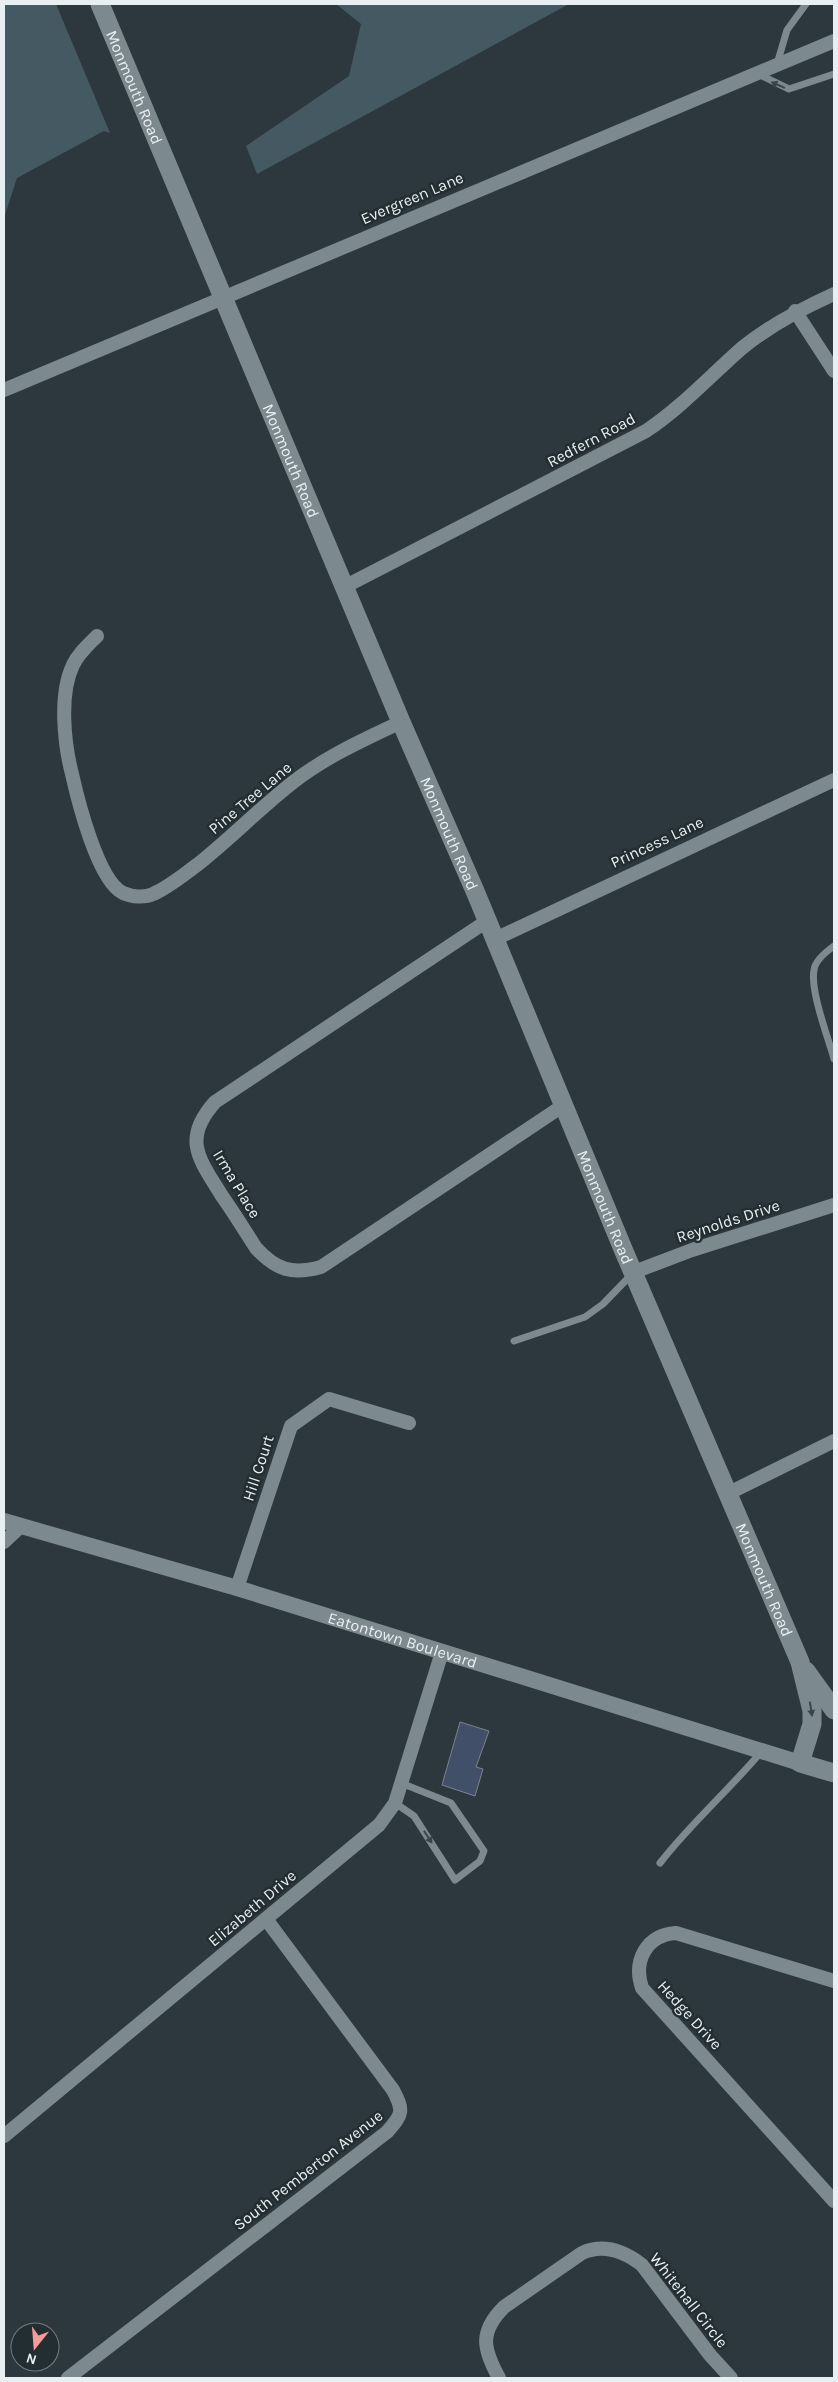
<svg xmlns="http://www.w3.org/2000/svg" width="838" height="2382" font-family="Karla,sans-serif">
<style>
.green{fill:#455962}
.building{fill:#415068;stroke:#7c838d}
.lines{fill:none;stroke-linecap:round;stroke-linejoin:round}
.service{stroke:#7c898f;stroke-width:7}
.minor{stroke:#7c898f;stroke-width:14}
.tertiary{stroke:#7c898f;stroke-width:16}
.secondary{stroke:#7c898f;stroke-width:19}
.oneway{fill:#39454a}
.labels{text-anchor:middle;dominant-baseline:central;stroke-width:5;stroke-linejoin:round;paint-order:stroke}
.street-label{font-size:16px;fill:#e8eff2;stroke:#232e33}
</style>
<rect width="100%" height="100%" fill="#2d383e"/>
<g class="green">
<polygon points="4,4 56,4 110,133 104,131 17,178 4,218"/>
<polygon points="336,4 569,4 257,174 246,146 349,76 361,24"/>
</g>
<polygon class="building" points="460,1722 489,1731 476,1767 483,1769 475,1796 442,1785"/>
<g class="lines">
<g class="service">
<polyline points="777,64 787,30 806,4"/>
<polyline points="756,73 789,89 834,74"/>
<path d="M834,946C827,951 815,961 814,970C810,991 828,1037 834,1059"/>
<polyline points="514,1341 585,1317 603,1304 632,1274"/>
<polyline points="395,1803 414,1816 455,1880 480,1861 484,1851 451,1803 401,1783"/>
<path d="M660,1863C691,1823 729,1790 762,1751"/>
</g>
<g class="minor">
<polyline points="795,311 834,371"/>
<polyline points="4,390 834,41"/>
<path d="M344,587L646,431C682,407 710,376 742,348C770,325 801,309 834,294"/>
<path d="M97,636C88,645 78,654 73,665C59,694 64,743 72,774C78,801 98,881 123,893C132,897 145,898 153,894C169,887 183,875 197,865C230,839 259,809 292,783C325,757 363,740 401,722"/>
<path d="M487,921L215,1102C181,1140 200,1160 222,1196C234,1213 245,1231 256,1248C276,1270 292,1275 321,1267L564,1105"/>
<polyline points="495,939 834,780"/>
<polyline points="634,1272 692,1250 834,1205"/>
<polyline points="729,1493 834,1441"/>
<polyline points="4,1542 21,1526"/>
<polyline points="237,1588 291,1426 329,1399 409,1423"/>
<path d="M834,1981L676,1933C646,1935 633,1961 642,1988L834,2201"/>
<polyline points="4,2136 379,1825 395,1803 442,1652"/>
<path d="M68,2378L387,2132C403,2114 404,2111 393,2090L266,1919"/>
<path d="M499,2378C483,2349 479,2332 504,2307L582,2253C604,2243 624,2251 642,2265L710,2355L731,2378"/>
</g>
<path class="tertiary" id="s1" d="M4,1521L237,1588L800,1763"/>
<g class="secondary">
<path id="s2" d="M100,4L401,722L475,891L623,1249L800,1662L812,1711V1724L800,1763L834,1773"/>
<polyline points="806,1671 834,1710"/>
</g>
</g>
<defs><path id="oneway-solid" d="M-6-.8H1V-3.2L6.5 0L1 3.2V.8H-6Z" transform="scale(1.25)"/></defs>
<g class="oneway">
<use href="#oneway-solid" transform="translate(778 85) rotate(-157)"/>
<use href="#oneway-solid" transform="translate(811 1709) rotate(81)"/>
<use href="#oneway-solid" transform="translate(428 1837) rotate(57)"/>
</g>
<g class="labels">
<g class="street-label">
<text stroke="none"><textPath href="#s2" startOffset="90">Monmouth Road</textPath></text>
<text transform="translate(412 198) rotate(-23)">Evergreen Lane</text>
<text transform="translate(591 440) rotate(-28)">Redfern Road</text>
<text stroke="none"><textPath href="#s2" startOffset="495">Monmouth Road</textPath></text>
<text transform="translate(250 798) rotate(-40)">Pine Tree Lane</text>
<text stroke="none"><textPath href="#s2" startOffset="900">Monmouth Road</textPath></text>
<text transform="translate(657 842) rotate(-25)">Princess Lane</text>
<text transform="translate(237 1184) rotate(59)">Irma Place</text>
<text stroke="none"><textPath href="#s2" startOffset="1305">Monmouth Road</textPath></text>
<text transform="translate(728 1221) rotate(-18)">Reynolds Drive</text>
<text transform="translate(258 1468) rotate(-72)">Hill Court</text>
<text stroke="none"><textPath href="#s2" startOffset="1710">Monmouth Road</textPath></text>
<text stroke="none"><textPath href="#s1" startOffset="416">Eatontown Boulevard</textPath></text>
<text transform="translate(252 1908) rotate(-40)">Elizabeth Drive</text>
<text transform="translate(690 2015) rotate(48)">Hedge Drive</text>
<text transform="translate(308 2170) rotate(-38)">South Pemberton Avenue</text>
<text transform="translate(689 2300) rotate(52)">Whitehall Circle</text>
</g>
</g>
<rect width="838" height="2382" fill="none" stroke="#e8eff2" stroke-width="10"/>
<g transform="translate(35 2347) rotate(197)"><circle r="24" fill="#232e33" stroke="#727b7f"/>
<path d="M0-4L9 19L0 12L-9 19Z" fill="#f59b9a"/>
<text y="-8" font-size="14" font-weight="bold" text-anchor="middle" fill="#e8eff2">N</text>
</g>
</svg>
